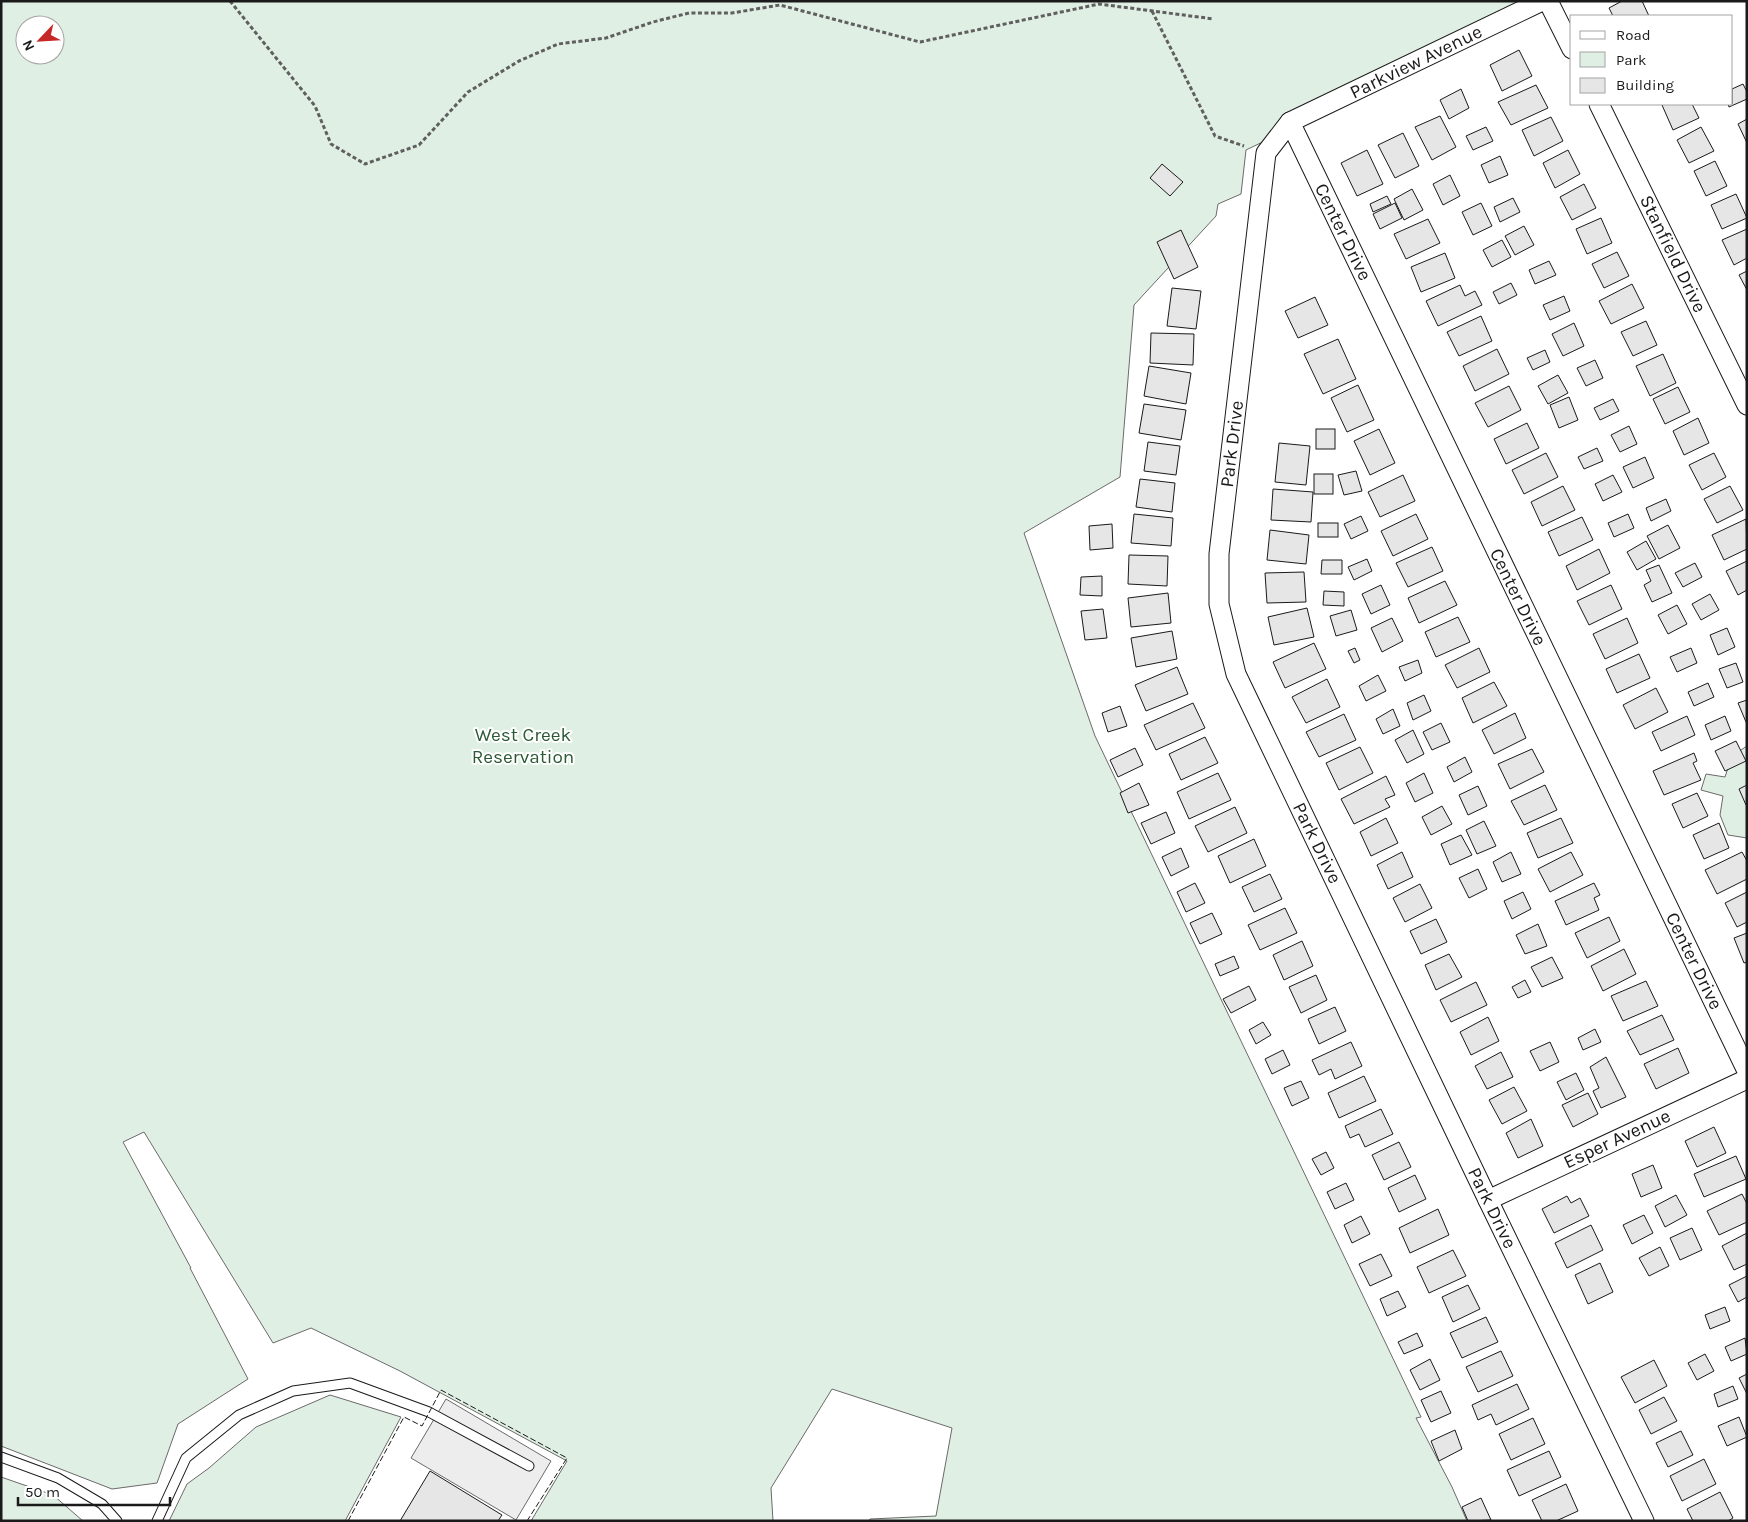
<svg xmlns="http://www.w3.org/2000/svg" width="1748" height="1522" font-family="Karla,sans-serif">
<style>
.green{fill:#e0efe3;stroke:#6a6a6a;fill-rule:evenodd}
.parking{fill:#ededed;stroke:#6a6a6a}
.building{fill:#e6e6e6;stroke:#1a1a1a}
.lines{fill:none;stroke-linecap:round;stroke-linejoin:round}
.service-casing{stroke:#1a1a1a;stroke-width:11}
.minor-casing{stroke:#1a1a1a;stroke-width:21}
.path{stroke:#5f5f5f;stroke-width:3;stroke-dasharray:4 2.5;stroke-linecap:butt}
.service{stroke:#fff;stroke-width:9}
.minor{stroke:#fff;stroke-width:19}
.fence{stroke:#1a1a1a;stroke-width:1;stroke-dasharray:6 2.5;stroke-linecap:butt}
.labels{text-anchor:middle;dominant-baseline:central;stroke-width:4;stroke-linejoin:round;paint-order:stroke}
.street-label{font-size:19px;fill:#1a1a1a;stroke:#fff}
.park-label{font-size:19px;fill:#2b5a34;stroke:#fff}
</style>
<rect width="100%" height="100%" fill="#fff"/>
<g class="green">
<path d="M1,1H1555L1246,150L1241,194L1218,204L1216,216L1134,305L1120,477L1024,533L1095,736L1421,1417L1416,1418L1452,1487L1467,1521H869L870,1519L936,1516L952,1428L832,1389L771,1488L773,1521H531L567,1461L400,1371L311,1328L273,1343L144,1132L123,1142L191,1268H190L248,1379L178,1424L157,1483L112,1489L1,1446ZM25,25H55V55H25Z"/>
<polygon points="1747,746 1747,838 1728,835 1720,815 1723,796 1701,790 1706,774 1725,777 1732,756"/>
<polygon points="330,1395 401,1417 345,1521 169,1521 187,1484 209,1468 256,1427"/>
<polygon points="1,1477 53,1495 83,1521 1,1521"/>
</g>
<polygon class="parking" points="446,1399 551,1461 516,1520 411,1458"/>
<g class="building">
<polygon points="1622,1 1642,1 1649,16 1613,16 1609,8"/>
<polygon points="1519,50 1532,76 1502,91 1490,65"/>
<polygon points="1743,84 1747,92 1747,99 1729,107 1728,104 1732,104 1732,89"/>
<polygon points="1536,85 1548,108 1511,125 1498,102"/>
<polygon points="1461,89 1469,108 1449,119 1440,100"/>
<polygon points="1665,104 1692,104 1699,118 1673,130 1662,105"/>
<polygon points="1440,116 1456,147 1432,160 1415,127"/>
<polygon points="1551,117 1563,141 1534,156 1522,130"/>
<polygon points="1747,119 1747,143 1738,124"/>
<polygon points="1486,127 1493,141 1473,150 1466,136"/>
<polygon points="1701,127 1714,151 1689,163 1677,140"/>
<polygon points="1403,133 1419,166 1395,178 1378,145"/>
<polygon points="1367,150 1383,184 1357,196 1341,163"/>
<polygon points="1568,150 1580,174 1555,188 1543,163"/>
<polygon points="1500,156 1508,175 1489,183 1481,165"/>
<polygon points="1715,161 1727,186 1706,196 1694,171"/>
<polygon points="1162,164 1183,182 1170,196 1150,178"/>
<polygon points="1450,175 1460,196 1443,205 1433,184"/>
<polygon points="1584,184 1596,208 1572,220 1560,197"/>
<polygon points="1412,189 1423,210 1404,220 1394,199"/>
<polygon points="1736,194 1747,218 1722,229 1711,205"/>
<polygon points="1387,196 1391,204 1373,212 1370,204"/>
<polygon points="1513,198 1520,212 1500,222 1494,207"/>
<polygon points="1395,203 1402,218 1380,229 1373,214"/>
<polygon points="1481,203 1492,226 1473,235 1462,212"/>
<polygon points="1601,218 1612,243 1587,254 1576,229"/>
<polygon points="1428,219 1440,243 1406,259 1394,234"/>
<polygon points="1524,226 1534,245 1515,255 1505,236"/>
<polygon points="1747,229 1747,258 1734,265 1722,240"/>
<polygon points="1181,230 1198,267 1174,279 1157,242"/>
<polygon points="1502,240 1511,257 1492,267 1483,250"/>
<polygon points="1617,252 1629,276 1604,288 1592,264"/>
<polygon points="1445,253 1455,278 1421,292 1411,267"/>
<polygon points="1549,261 1556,275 1535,284 1529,270"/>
<polygon points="1747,271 1747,290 1739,275"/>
<polygon points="1511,283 1517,295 1499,304 1493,292"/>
<polygon points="1632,284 1644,308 1611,324 1599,301"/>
<polygon points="1460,285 1465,296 1475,291 1482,305 1438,326 1426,301"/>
<polygon points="1172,288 1201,291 1196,329 1167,326"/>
<polygon points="1564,296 1570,311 1550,320 1543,305"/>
<polygon points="1315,297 1328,325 1298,338 1285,311"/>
<polygon points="1481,316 1492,341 1459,356 1447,332"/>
<polygon points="1646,321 1657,345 1633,356 1621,332"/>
<polygon points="1574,323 1584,346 1563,356 1552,334"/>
<polygon points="1151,333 1194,334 1193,365 1150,363"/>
<polygon points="1338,339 1356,379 1323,394 1304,354"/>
<polygon points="1497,349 1509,374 1475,391 1463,366"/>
<polygon points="1545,350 1550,362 1533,370 1527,358"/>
<polygon points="1663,354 1676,383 1650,396 1636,366"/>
<polygon points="1595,360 1603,378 1586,386 1577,368"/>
<polygon points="1149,366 1191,373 1186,404 1144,396"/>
<polygon points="1558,375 1568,393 1548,404 1538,386"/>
<polygon points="1358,385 1374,420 1347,432 1331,398"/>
<polygon points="1509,386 1521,410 1488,427 1475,403"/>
<polygon points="1678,387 1690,412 1665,424 1653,399"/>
<polygon points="1569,397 1578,420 1559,428 1550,405"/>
<polygon points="1613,399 1619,411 1600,420 1594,408"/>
<polygon points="1144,404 1186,410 1181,440 1139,433"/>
<polygon points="1698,418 1709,443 1684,455 1673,431"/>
<polygon points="1527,423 1539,448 1506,464 1494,439"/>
<polygon points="1629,426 1637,444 1620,452 1611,435"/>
<rect x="1316" y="429" width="19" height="20"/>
<polygon points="1379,429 1395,463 1370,475 1354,441"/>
<polygon points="1148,442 1180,446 1176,475 1144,471"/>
<polygon points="1279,443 1310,446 1306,485 1275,482"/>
<polygon points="1597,448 1603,461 1584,469 1578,457"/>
<polygon points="1546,453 1558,477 1524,494 1512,470"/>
<polygon points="1714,453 1726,477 1702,490 1689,465"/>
<polygon points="1645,457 1654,478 1633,488 1623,467"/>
<polygon points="1356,471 1362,491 1344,495 1338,475"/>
<rect x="1314" y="474" width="19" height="20"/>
<polygon points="1403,475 1415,501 1380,517 1368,492"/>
<polygon points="1613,475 1622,492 1603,501 1595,484"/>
<polygon points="1140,479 1175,483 1172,512 1136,507"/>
<polygon points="1563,486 1575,510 1542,526 1531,502"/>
<polygon points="1730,486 1743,510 1717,523 1704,499"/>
<polygon points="1273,489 1313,492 1311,522 1271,520"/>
<polygon points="1666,499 1671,511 1651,521 1646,508"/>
<polygon points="1134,514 1173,518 1171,546 1131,543"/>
<polygon points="1416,514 1428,539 1393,556 1381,531"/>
<polygon points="1628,514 1634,528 1614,537 1608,523"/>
<polygon points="1361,516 1368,531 1351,539 1344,524"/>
<polygon points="1582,517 1593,540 1559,556 1548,532"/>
<polygon points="1746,519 1747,549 1724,560 1712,535"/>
<rect x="1318" y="523" width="20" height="14"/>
<polygon points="1112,524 1113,548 1090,550 1089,526"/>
<polygon points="1668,525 1680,548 1659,559 1647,536"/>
<polygon points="1270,530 1309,535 1306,564 1267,560"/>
<polygon points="1646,541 1656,559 1637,570 1627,552"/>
<polygon points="1432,547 1443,571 1408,587 1396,563"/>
<polygon points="1599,549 1610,573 1577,590 1566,566"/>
<polygon points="1129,555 1168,556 1167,586 1128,584"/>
<polygon points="1367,559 1372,571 1354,580 1348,567"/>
<polygon points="1322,560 1342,560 1342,574 1321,574"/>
<polygon points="1747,561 1747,590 1738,595 1726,571"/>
<polygon points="1695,563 1702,577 1683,587 1675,573"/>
<polygon points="1659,565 1672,593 1652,602 1644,585 1651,581 1646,570"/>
<polygon points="1304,572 1306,602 1267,603 1265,573"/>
<polygon points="1102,576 1102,596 1080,595 1081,577"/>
<polygon points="1445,581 1457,605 1419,623 1408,598"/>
<polygon points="1381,585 1390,605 1371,614 1362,594"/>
<polygon points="1611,585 1622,609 1589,625 1577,601"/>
<polygon points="1324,591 1344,592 1344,606 1323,605"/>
<polygon points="1168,593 1171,623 1131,627 1128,598"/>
<polygon points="1710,594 1719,610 1701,620 1692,604"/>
<polygon points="1677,605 1687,624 1668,634 1658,615"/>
<polygon points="1307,608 1314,637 1274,645 1268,617"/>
<polygon points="1103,609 1107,638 1085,640 1081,611"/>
<polygon points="1351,610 1357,630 1336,636 1330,616"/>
<polygon points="1458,617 1470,642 1436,657 1425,632"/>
<polygon points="1392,618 1403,641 1382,652 1371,628"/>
<polygon points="1627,618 1638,643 1605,659 1593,634"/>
<polygon points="1727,628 1735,647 1718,655 1710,635"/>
<polygon points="1172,631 1177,659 1136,667 1131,638"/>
<polygon points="1314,643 1326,669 1285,688 1273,662"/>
<polygon points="1355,648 1360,660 1354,663 1348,651"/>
<polygon points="1479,648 1490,672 1457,688 1445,665"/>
<polygon points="1691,648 1697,663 1677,672 1670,657"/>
<polygon points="1639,654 1650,678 1617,693 1606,669"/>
<polygon points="1418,660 1422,673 1405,681 1399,667"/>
<polygon points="1736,663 1743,682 1727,688 1719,669"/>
<polygon points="1177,667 1188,694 1146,711 1135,685"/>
<polygon points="1378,675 1386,691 1366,701 1359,686"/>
<polygon points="1327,679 1340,707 1306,723 1292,697"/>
<polygon points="1494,682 1507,706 1473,723 1462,698"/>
<polygon points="1708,683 1714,697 1694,706 1688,692"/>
<polygon points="1656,688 1668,712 1635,729 1623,705"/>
<polygon points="1424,695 1431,711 1413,720 1407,703"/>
<polygon points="1747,700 1747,722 1746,722 1738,703"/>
<polygon points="1193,703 1205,728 1156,750 1144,725"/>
<polygon points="1120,706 1127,726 1108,732 1102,713"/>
<polygon points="1393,709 1400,726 1383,734 1376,719"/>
<polygon points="1515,713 1526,738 1494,754 1482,730"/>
<polygon points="1344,714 1356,740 1319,757 1306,732"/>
<polygon points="1687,716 1695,735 1661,751 1652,732"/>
<polygon points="1725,716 1731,731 1711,740 1705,725"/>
<polygon points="1441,723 1450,742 1432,750 1423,732"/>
<polygon points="1413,730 1424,754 1407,763 1395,740"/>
<polygon points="1205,737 1218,763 1181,780 1169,754"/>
<polygon points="1736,741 1746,761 1725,771 1715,751"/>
<polygon points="1360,747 1373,773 1339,790 1326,763"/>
<polygon points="1135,748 1143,765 1118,777 1110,760"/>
<polygon points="1532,749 1544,772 1510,789 1498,764"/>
<polygon points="1694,753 1697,761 1693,763 1701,780 1664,795 1653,771"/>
<polygon points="1465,757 1472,772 1454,782 1447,767"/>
<polygon points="1218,773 1231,800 1189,819 1177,792"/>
<polygon points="1424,773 1433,793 1415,802 1406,783"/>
<polygon points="1386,776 1395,795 1385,799 1390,807 1354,824 1341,799"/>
<polygon points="1139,783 1149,805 1128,813 1120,793"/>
<polygon points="1545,785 1557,810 1524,825 1511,801"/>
<polygon points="1747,785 1747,805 1746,805 1739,789"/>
<polygon points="1478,786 1487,806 1468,815 1459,795"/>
<polygon points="1697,793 1708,816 1683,828 1672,804"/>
<polygon points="1442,806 1452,824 1431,835 1422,817"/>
<polygon points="1235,807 1247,833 1208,852 1195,826"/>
<polygon points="1166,812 1175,833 1151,844 1141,823"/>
<polygon points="1386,818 1398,843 1371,856 1360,832"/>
<polygon points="1561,818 1573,843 1538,858 1527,833"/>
<polygon points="1484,821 1496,846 1477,854 1466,830"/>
<polygon points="1719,823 1729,848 1704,859 1693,835"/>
<polygon points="1461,835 1472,855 1450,865 1441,844"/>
<polygon points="1254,839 1266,866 1230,883 1218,856"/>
<polygon points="1181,848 1189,867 1171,876 1162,857"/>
<polygon points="1402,852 1413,877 1388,889 1377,865"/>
<polygon points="1511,852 1521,874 1502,882 1493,862"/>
<polygon points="1571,852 1583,875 1550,892 1538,869"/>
<polygon points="1742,852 1747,861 1747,879 1717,894 1705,870"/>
<polygon points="1478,869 1487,889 1469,898 1459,878"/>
<polygon points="1270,874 1282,899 1254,912 1242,887"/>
<polygon points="1195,883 1205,903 1186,912 1177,892"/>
<polygon points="1594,883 1600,895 1594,898 1599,910 1566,925 1555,901"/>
<polygon points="1420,884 1432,908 1405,922 1393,898"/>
<polygon points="1523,892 1531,909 1512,919 1504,901"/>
<polygon points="1747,892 1747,922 1737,927 1725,903"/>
<polygon points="1285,908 1297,933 1260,950 1248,925"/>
<polygon points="1212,913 1222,934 1200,944 1190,923"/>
<polygon points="1609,917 1620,941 1587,958 1575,933"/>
<polygon points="1436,919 1447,942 1421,954 1410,931"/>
<polygon points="1538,924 1547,946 1525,954 1516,935"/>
<polygon points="1747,933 1747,962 1744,963 1734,938"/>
<polygon points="1302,941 1313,966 1284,980 1273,955"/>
<polygon points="1624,949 1636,974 1603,991 1591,966"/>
<polygon points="1449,954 1462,977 1436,990 1425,965"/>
<polygon points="1234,956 1239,968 1220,976 1215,964"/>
<polygon points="1552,957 1563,978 1542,987 1531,967"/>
<polygon points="1316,975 1327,1000 1301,1013 1289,987"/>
<polygon points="1525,980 1531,992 1518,998 1512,987"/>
<polygon points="1646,981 1658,1006 1623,1021 1611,996"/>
<polygon points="1476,982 1487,1005 1451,1022 1440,1000"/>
<polygon points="1249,986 1256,1000 1231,1013 1223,999"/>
<polygon points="1335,1007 1346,1031 1319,1044 1308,1019"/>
<polygon points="1662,1015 1674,1040 1640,1055 1627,1031"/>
<polygon points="1488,1017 1499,1041 1471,1055 1460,1032"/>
<polygon points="1263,1022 1271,1035 1256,1044 1249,1030"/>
<polygon points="1595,1029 1601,1042 1583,1050 1578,1038"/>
<polygon points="1351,1042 1362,1066 1335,1079 1331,1069 1319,1075 1312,1060"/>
<polygon points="1550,1042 1559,1062 1540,1071 1530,1051"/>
<polygon points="1678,1048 1689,1073 1656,1089 1644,1064"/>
<polygon points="1283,1050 1290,1065 1272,1074 1265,1059"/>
<polygon points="1501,1052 1513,1077 1487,1089 1475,1066"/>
<polygon points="1606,1057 1626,1097 1601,1108 1593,1091 1599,1088 1590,1067"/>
<polygon points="1576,1073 1584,1090 1566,1100 1557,1082"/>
<polygon points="1364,1076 1376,1101 1339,1118 1328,1093"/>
<polygon points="1301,1081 1309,1098 1292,1106 1284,1088"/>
<polygon points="1514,1087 1527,1111 1502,1124 1489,1100"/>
<polygon points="1588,1093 1598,1114 1573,1127 1562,1105"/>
<polygon points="1381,1109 1393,1134 1365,1147 1359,1134 1350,1138 1345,1126"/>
<polygon points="1531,1119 1543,1146 1518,1158 1506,1133"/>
<polygon points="1714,1127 1726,1153 1697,1167 1685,1141"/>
<polygon points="1399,1142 1411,1167 1384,1180 1372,1155"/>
<polygon points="1326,1152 1334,1168 1321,1175 1312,1159"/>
<polygon points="1736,1156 1746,1179 1704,1197 1694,1174"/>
<polygon points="1653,1165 1662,1188 1641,1197 1632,1174"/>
<polygon points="1415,1175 1426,1199 1399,1212 1388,1188"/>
<polygon points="1346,1183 1354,1200 1335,1209 1327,1192"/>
<polygon points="1742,1194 1747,1204 1747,1222 1719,1235 1707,1211"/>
<polygon points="1676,1195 1687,1215 1665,1227 1655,1206"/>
<polygon points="1567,1196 1571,1203 1580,1198 1589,1216 1554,1233 1542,1209"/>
<polygon points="1438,1209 1449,1235 1410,1253 1399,1228"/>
<polygon points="1644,1215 1653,1233 1632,1244 1623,1225"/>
<polygon points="1361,1216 1370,1234 1352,1243 1344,1225"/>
<polygon points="1591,1225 1603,1250 1567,1268 1555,1243"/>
<polygon points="1692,1228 1702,1250 1680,1260 1670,1238"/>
<polygon points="1747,1233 1747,1264 1734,1270 1722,1246"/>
<polygon points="1660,1247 1669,1266 1649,1276 1639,1258"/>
<polygon points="1453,1250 1466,1276 1429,1293 1417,1267"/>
<polygon points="1381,1254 1392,1276 1370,1286 1359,1264"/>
<polygon points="1600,1263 1613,1292 1588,1304 1575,1275"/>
<polygon points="1747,1276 1747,1297 1738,1302 1729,1285"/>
<polygon points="1468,1285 1480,1309 1453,1322 1442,1297"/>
<polygon points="1398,1291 1406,1307 1387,1316 1380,1299"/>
<polygon points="1725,1307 1730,1321 1710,1329 1705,1315"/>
<polygon points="1486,1317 1498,1342 1462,1358 1450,1333"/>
<polygon points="1417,1333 1423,1346 1404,1354 1398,1342"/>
<polygon points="1745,1338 1747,1354 1731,1361 1725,1347"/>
<polygon points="1501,1351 1513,1376 1478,1392 1466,1367"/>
<polygon points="1705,1354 1714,1371 1697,1380 1688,1363"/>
<polygon points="1430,1359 1440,1380 1420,1390 1410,1370"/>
<polygon points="1654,1360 1667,1386 1635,1403 1621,1377"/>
<polygon points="1747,1374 1747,1394 1739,1378"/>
<polygon points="1517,1384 1529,1409 1496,1425 1491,1414 1478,1420 1472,1405"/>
<polygon points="1733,1386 1738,1399 1718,1407 1714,1394"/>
<polygon points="1441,1391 1451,1413 1431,1422 1421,1400"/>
<polygon points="1664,1397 1677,1421 1651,1434 1639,1410"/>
<polygon points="1739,1417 1747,1437 1727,1446 1718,1426"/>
<polygon points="1533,1418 1545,1444 1511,1460 1499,1434"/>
<polygon points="1455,1430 1462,1449 1439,1461 1431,1441"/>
<polygon points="1681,1431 1693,1455 1668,1467 1656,1443"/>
<polygon points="1549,1451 1561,1477 1519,1496 1507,1470"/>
<polygon points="1704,1459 1716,1484 1682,1501 1670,1476"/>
<polygon points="430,1471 502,1515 498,1521 400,1521"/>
<polygon points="1566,1484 1578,1511 1556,1521 1542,1521 1532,1500"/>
<polygon points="1720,1492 1733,1518 1728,1521 1693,1521 1687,1509"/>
<polygon points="1481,1498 1491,1520 1468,1521 1462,1507"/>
</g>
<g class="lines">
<defs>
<g id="service">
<polyline points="1,1457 58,1478 102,1504 117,1521"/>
<polyline points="157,1521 186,1458 239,1415 293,1391 350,1383 429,1412 529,1466"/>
</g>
<g id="minor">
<polyline points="1542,1 1290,122 1266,153 1219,554 1219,604 1236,674 1488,1200 1644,1521"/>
<polyline points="1548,1 1572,49"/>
<polyline points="1599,104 1747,405"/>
<polyline points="1290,122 1747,1071"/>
<polyline points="1488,1200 1747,1079"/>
</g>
</defs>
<use href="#service" class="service-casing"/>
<use href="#minor" class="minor-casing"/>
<g class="path">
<polyline points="230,1 315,106 331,144 365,164 419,145 468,92 519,61 558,44 606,38 653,22 689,13 732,13 780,5 920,42 1099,4 1214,19"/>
<polyline points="1152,11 1215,136 1244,146"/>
</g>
<use href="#service" class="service"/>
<use href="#minor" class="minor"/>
<polyline class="fence" points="348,1521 404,1417 422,1426 441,1390 567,1458 527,1521"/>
</g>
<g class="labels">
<g class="street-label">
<text transform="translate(1416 62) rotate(-26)">Parkview Avenue</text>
<text transform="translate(1343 232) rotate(64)">Center Drive</text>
<text transform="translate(1673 254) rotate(64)">Stanfield Drive</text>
<text transform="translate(1232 444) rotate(-83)">Park Drive</text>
<text transform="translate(1518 597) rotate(64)">Center Drive</text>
<text transform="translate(1317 843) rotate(64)">Park Drive</text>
<text transform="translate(1694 961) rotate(64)">Center Drive</text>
<text transform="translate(1617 1139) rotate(-25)">Esper Avenue</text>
<text transform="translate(1492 1208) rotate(64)">Park Drive</text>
</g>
<g class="park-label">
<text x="523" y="735">West Creek<tspan x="523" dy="22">Reservation</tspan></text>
</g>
</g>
<rect width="1748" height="1522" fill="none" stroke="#1a1a1a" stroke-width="5"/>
<rect x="1570" y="15" width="162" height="90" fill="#ffffff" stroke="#a3a3a3"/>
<rect x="1580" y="31" width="25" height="8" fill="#ffffff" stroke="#a3a3a3"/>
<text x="1616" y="40" font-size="15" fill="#1a1a1a">Road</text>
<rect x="1580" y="52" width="25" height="15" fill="#e0efe3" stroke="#a3a3a3"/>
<text x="1616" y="65" font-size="15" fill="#1a1a1a">Park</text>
<rect x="1580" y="78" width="25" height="15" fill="#e6e6e6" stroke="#a3a3a3"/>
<text x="1616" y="90" font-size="15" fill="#1a1a1a">Building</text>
<g transform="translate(40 40) rotate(245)"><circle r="24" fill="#ffffff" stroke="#a3a3a3"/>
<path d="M0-4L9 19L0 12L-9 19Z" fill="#c62828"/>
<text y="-8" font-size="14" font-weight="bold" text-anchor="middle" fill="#1a1a1a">N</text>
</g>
<path d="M18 1497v8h152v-8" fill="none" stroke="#1a1a1a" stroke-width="2.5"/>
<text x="25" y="1497" font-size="15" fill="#1a1a1a" stroke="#ffffff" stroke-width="4" paint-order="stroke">50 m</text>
</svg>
